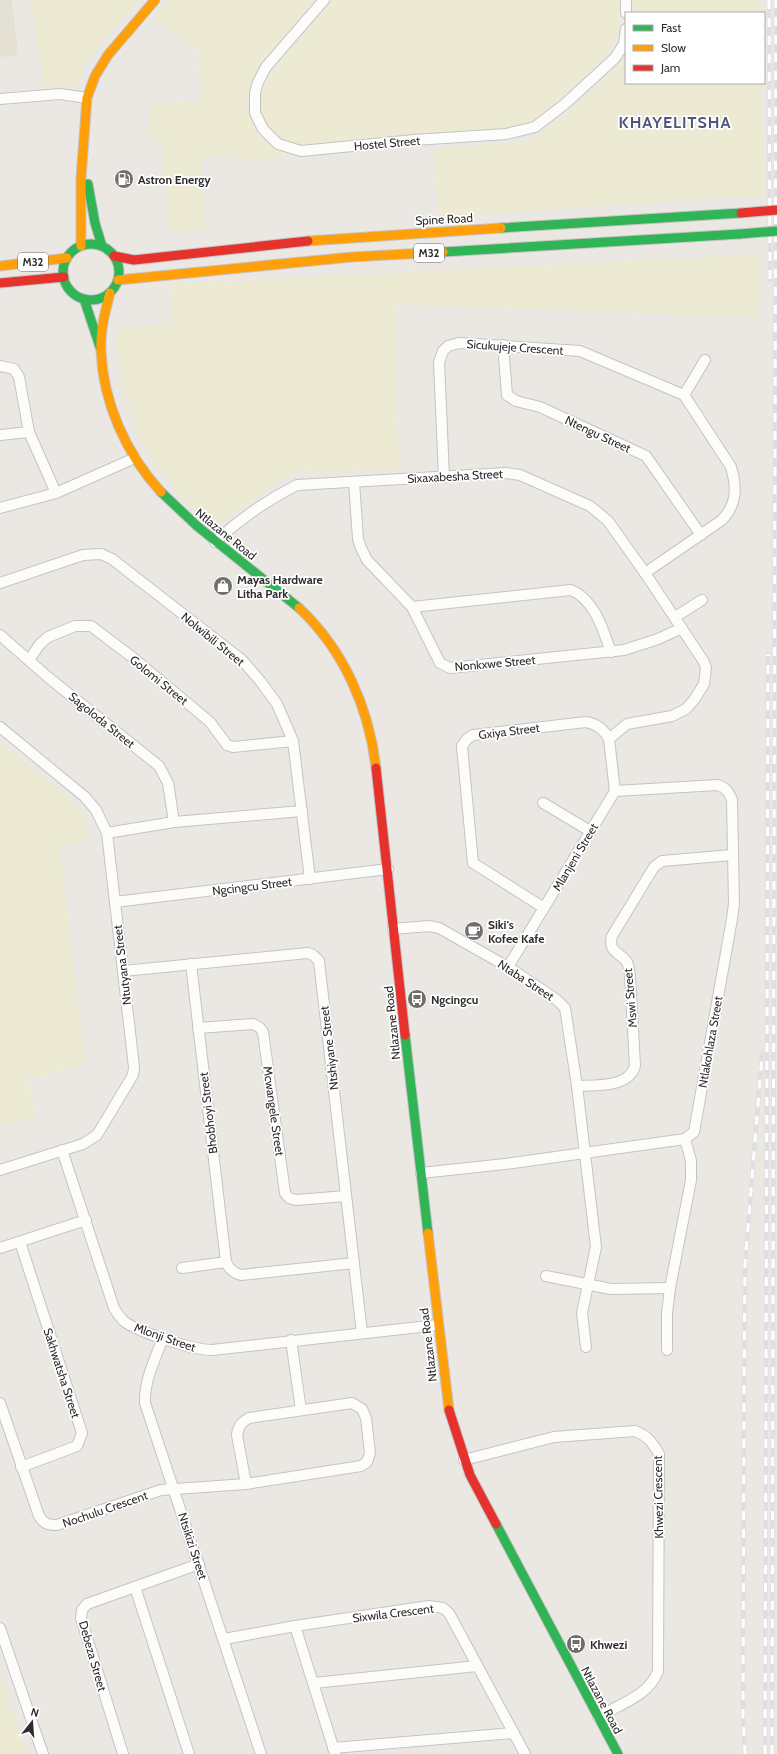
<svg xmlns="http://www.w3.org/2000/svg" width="777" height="1754" font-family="Cabin,sans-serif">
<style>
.education{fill:#e4e0d3}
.sand{fill:#edead4}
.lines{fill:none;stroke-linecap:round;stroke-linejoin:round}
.street-casing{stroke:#c5c4c3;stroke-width:12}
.fast-casing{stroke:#c5c4c3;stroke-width:11}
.slow-casing{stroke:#c5c4c3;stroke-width:11}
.jam-casing{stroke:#c5c4c3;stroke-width:11}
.street{stroke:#fcfcfb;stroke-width:10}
.fast{stroke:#30b455;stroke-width:9}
.slow{stroke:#ff9f0a;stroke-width:9}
.jam{stroke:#e5322d;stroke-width:9}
.rail-casing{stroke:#dfdfe1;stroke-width:4.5}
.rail{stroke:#fff;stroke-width:3;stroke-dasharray:9;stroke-linecap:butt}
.fast-bridge-casing{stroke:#c6c5c3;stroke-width:11;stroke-linecap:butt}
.jam-bridge-casing{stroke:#c6c5c3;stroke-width:11;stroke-linecap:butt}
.fast-bridge{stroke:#30b455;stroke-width:9}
.jam-bridge{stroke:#e5322d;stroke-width:9}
.labels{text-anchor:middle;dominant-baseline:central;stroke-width:3.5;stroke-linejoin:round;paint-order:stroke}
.shield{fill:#fff;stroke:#6c6c6c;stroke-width:1}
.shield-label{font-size:11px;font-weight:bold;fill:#2d2d2d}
.street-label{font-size:12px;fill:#2d2d2d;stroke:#fff}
.poi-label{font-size:12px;font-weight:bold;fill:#2d2d2d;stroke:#fff;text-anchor:start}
.district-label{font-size:16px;font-weight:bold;letter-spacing:1px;fill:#50557c;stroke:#fff}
</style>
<rect width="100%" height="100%" fill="#ebe8e4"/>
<polygon class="education" points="0,0 12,0 18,55 0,57"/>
<g class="sand">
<polygon points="30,0 138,0 86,62 79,84 45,90"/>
<polygon points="169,0 315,0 260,64 250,83 247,108 255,130 268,144 286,153 288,157 235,161 234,154 201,157 206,229 169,232 162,141 150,140 148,104 201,100 199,53 153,19"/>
<polygon points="333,0 619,0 619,31 611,52 534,120 516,127 305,146 289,142 276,135 264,118 260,102 262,87 274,69"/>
<polygon points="634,0 761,0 761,13 633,13"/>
<polygon points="626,58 626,83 762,83 763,195 439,217 433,150 532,140 594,91"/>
<polygon points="760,254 760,318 395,304 399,471 300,472 278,481 217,526 182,498 142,444 123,388 117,355 116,327 172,324 171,284"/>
<polygon points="0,744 80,807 91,840 60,845 85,1064 27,1080 36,1116 0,1126"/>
<polygon points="0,1672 2,1679 27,1754 0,1754"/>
</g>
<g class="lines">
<defs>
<g id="street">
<polyline points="324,0 266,67 258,82 255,93 255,113 263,129 278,144 301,151 414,140 506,134 535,127 566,103 615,58 624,44 626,29"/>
<polyline points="626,0 626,13"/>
<polyline points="0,99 60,94 87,98"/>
<polyline points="503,345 507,395 516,401 540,407 646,456 701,535"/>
<polyline points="0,366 14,369 19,377 29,432 56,493"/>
<polyline points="684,395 705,360"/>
<polyline points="0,435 29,432"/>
<path d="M444,477L439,362L443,351L448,346L459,343L580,351L684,395L731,467C737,488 737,504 722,520L645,573"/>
<polyline points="354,482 358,539 361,548 367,560 412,607 440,663 450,668 624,650 658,639 682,628"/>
<polyline points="0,508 56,493 135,458"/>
<path d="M215,542C240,519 267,500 297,485L506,473L520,475L590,506L608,521L645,573L704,662L706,668L704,684L694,700L686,709L672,716L627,724L609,739"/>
<polyline points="0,583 83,555 101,554 112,559 242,660 261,682 277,704 293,741 310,879"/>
<path d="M412,607L571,590C595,600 603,630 611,652"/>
<polyline points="675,617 702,600"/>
<polyline points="0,635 49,678 159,766 168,783 174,822"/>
<polyline points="29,660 40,644 48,637 75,626 91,626 132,657 210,722 227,745 233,747 293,741"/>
<polyline points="0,727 85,797 96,810 107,833 134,1067 133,1075 97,1135 83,1144 0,1170"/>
<polyline points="543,803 590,831"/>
<polyline points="107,833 174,822 302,811"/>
<polyline points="115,902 388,869"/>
<polyline points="393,929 429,926 439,928 508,967 557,1000 565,1008 577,1086 596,1247 582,1313 586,1347"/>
<path d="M191,964L226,1262C229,1269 233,1273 241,1275L354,1263"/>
<path d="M508,967L615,791L609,739C604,729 597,724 586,722L473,735L467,739L462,746L473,863L544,908"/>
<polyline points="123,971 308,953 313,955 319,961 362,1333"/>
<polyline points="198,1028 253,1024 259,1027 263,1032 285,1193 289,1198 296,1200 346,1196"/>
<path d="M577,1086C595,1085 629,1088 635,1066L630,975C629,971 629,966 627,962C619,951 608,953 612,936L654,867L662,861L732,855"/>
<path d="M62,1150L114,1308C117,1313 120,1318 125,1322C141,1333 193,1350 212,1350L438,1325"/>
<path d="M421,1173L505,1164L685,1139L694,1132L732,919L734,904L732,800C729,792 726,788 718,785L615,791"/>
<polyline points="20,1242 82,1433 77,1446 21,1467"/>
<polyline points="0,1248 86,1220"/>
<polyline points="182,1268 226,1262"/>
<polyline points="546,1276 611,1289 670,1288"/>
<path d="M163,1338C155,1359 144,1381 145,1403L261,1754"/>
<polyline points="291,1340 301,1410"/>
<polyline points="667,1350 667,1313 670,1288 691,1180 691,1161 685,1139"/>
<path d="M0,1403L39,1516C44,1524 48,1525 57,1525L161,1490L246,1484L361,1466L367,1462L370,1453L366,1418L362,1409L352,1403L249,1418C242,1422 238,1426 237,1435L246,1484"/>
<path d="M464,1460L554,1437L635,1431C648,1436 652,1442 659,1454L658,1671C649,1696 620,1704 598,1717"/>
<polyline points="135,1587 189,1754"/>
<polyline points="295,1626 335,1753"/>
<polyline points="0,1628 43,1754"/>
<polyline points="224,1639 295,1626 429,1606 443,1608 449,1613 525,1754"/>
<polyline points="314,1683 477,1666"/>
<polyline points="333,1748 514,1733"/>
<polyline points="123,1754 81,1618 82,1610 87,1604 199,1564"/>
</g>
<g id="fast">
<polyline points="88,184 95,223 102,246"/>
<polyline points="501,228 741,213"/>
<circle cx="91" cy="272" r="28"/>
<polyline points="443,252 740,234"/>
<polyline points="84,299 100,347"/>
<polyline points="161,492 197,526 299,608"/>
<polyline points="405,1035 428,1233"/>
<polyline points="496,1524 618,1754"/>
</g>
<g id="slow">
<polyline points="308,241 501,228"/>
<polyline points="81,246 81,178 87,98 95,76 108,55 155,0"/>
<polyline points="0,266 67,258"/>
<polyline points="118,280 352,257 443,252"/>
<path d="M110,293C105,312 100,331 101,351C103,402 126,454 161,492"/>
<path d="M299,608C344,650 369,708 376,768"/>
<polyline points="428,1233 449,1410"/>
</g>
<g id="jam">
<polyline points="114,256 134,260 308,241"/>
<polyline points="0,283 64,277"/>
<polyline points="376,768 405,1035"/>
<polyline points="449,1410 470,1475 496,1524"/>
</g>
</defs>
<use href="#street" class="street-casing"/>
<use href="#fast" class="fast-casing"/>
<use href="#slow" class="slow-casing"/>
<use href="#jam" class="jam-casing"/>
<use href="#street" class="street"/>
<use href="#fast" class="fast"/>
<use href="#slow" class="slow"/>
<use href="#jam" class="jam"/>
<defs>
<g id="rail">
<polyline points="769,0 770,280"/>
<polyline points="745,1754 743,1717 744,1388 745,1264 762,1055"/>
<polyline points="765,1754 768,654"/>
<polyline points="772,1754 776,0"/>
</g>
</defs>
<use href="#rail" class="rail-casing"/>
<use href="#rail" class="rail"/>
<defs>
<polyline id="fast-bridge" points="740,234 777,231"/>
<polyline id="jam-bridge" points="741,213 777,210"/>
</defs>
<use href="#fast-bridge" class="fast-bridge-casing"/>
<use href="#jam-bridge" class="jam-bridge-casing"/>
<use href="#fast-bridge" class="fast-bridge"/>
<use href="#jam-bridge" class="jam-bridge"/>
</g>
<defs>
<symbol id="fuel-disc" viewBox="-11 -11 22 22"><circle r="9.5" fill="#706e6d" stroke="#fff"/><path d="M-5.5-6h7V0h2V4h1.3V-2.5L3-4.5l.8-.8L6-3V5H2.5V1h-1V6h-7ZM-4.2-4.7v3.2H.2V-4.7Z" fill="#fff"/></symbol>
<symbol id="shop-disc" viewBox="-11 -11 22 22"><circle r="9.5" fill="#706e6d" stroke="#fff"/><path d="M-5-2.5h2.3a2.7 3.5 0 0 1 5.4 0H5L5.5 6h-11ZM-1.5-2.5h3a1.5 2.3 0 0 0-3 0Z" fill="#fff"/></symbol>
<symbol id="cafe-disc" viewBox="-11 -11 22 22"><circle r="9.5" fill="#706e6d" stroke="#fff"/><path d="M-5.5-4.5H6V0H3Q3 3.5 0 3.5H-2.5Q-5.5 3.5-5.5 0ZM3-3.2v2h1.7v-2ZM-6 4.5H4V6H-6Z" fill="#fff"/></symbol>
<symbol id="bus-disc" viewBox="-11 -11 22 22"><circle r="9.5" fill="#706e6d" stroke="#fff"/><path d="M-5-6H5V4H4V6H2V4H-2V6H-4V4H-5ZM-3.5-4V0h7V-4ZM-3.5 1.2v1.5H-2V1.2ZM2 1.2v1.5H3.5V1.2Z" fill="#fff"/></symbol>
</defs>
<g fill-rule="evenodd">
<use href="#fuel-disc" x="113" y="168" width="22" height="22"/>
<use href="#shop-disc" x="212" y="575" width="22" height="22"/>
<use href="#cafe-disc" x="463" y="920" width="22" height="22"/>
<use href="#bus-disc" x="406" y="988" width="22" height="22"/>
<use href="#bus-disc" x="565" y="1633" width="22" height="22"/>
</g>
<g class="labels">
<g class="shield">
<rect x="414" y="244" width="30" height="18" rx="3"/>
<rect x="18" y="253" width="30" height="18" rx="3"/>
</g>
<g class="shield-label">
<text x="429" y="253">M32</text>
<text x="33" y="262">M32</text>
</g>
<g class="street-label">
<text transform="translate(387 143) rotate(-5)">Hostel Street</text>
<text transform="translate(444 219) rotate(-3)">Spine Road</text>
<text transform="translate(515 347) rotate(4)">Sicukujeje Crescent</text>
<text transform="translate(598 434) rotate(25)">Ntengu Street</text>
<text transform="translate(455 476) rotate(-3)">Sixaxabesha Street</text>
<text transform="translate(226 534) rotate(39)">Ntlazane Road</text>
<text transform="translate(213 639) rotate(39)">Nolwibili Street</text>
<text transform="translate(495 663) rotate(-5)">Nonkxwe Street</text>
<text transform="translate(159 680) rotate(39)">Golomi Street</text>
<text transform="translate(102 720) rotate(39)">Sagoloda Street</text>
<text transform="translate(509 731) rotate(-7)">Gxiya Street</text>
<text transform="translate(575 857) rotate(-59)">Mlanjeni Street</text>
<text transform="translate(252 886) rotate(-7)">Ngcingcu Street</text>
<text transform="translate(122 965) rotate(-97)">Ntutyana Street</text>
<text transform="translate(526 980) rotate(33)">Ntaba Street</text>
<text transform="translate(630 998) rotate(-95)">Mswi Street</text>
<text transform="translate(392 1023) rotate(-96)">Ntlazane Road</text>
<text transform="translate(710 1042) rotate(-80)">Ntlakohlaza Street</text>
<text transform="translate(329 1048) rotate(-97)">Ntshiyane Street</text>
<text transform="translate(274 1111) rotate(82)">Mcwangele Street</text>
<text transform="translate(208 1113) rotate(-97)">Bhobhoyi Street</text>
<text transform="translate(165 1337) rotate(19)">Mlonji Street</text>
<text transform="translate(428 1345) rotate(-97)">Ntlazane Road</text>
<text transform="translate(62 1373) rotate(72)">Sakhwatsha Street</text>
<text transform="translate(658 1497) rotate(-91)">Khwezi Crescent</text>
<text transform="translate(105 1509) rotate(-19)">Nochulu Crescent</text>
<text transform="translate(193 1546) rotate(72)">Ntsikizi Street</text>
<text transform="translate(393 1613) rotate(-7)">Sixwila Crescent</text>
<text transform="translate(93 1656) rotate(74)">Debeza Street</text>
<text transform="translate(602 1700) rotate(62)">Ntlazane Road</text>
</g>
<g class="poi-label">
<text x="138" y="179">Astron Energy</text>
<text x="237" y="579">Mayas Hardware<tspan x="237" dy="14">Litha Park</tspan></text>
<text x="488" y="924">Siki's<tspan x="488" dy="14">Kofee Kafe</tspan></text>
<text x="431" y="999">Ngcingcu</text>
<text x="590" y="1644">Khwezi</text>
</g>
<g class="district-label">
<text x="675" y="122">KHAYELITSHA</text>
</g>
</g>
<rect x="625" y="12" width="140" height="72" fill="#ffffff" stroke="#ababab"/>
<rect x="633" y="25" width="20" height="6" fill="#30b455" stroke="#ababab"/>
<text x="661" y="32" font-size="12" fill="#2d2d2d">Fast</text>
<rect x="633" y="45" width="20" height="6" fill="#ff9f0a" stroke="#ababab"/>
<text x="661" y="52" font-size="12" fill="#2d2d2d">Slow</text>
<rect x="633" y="65" width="20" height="6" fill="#e5322d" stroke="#ababab"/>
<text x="661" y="72" font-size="12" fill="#2d2d2d">Jam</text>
<g transform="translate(32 1722) rotate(17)" stroke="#ffffff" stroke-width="3" paint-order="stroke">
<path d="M0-3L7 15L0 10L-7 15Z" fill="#2d2d2d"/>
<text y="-6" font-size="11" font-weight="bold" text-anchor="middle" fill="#2d2d2d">N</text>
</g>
</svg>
